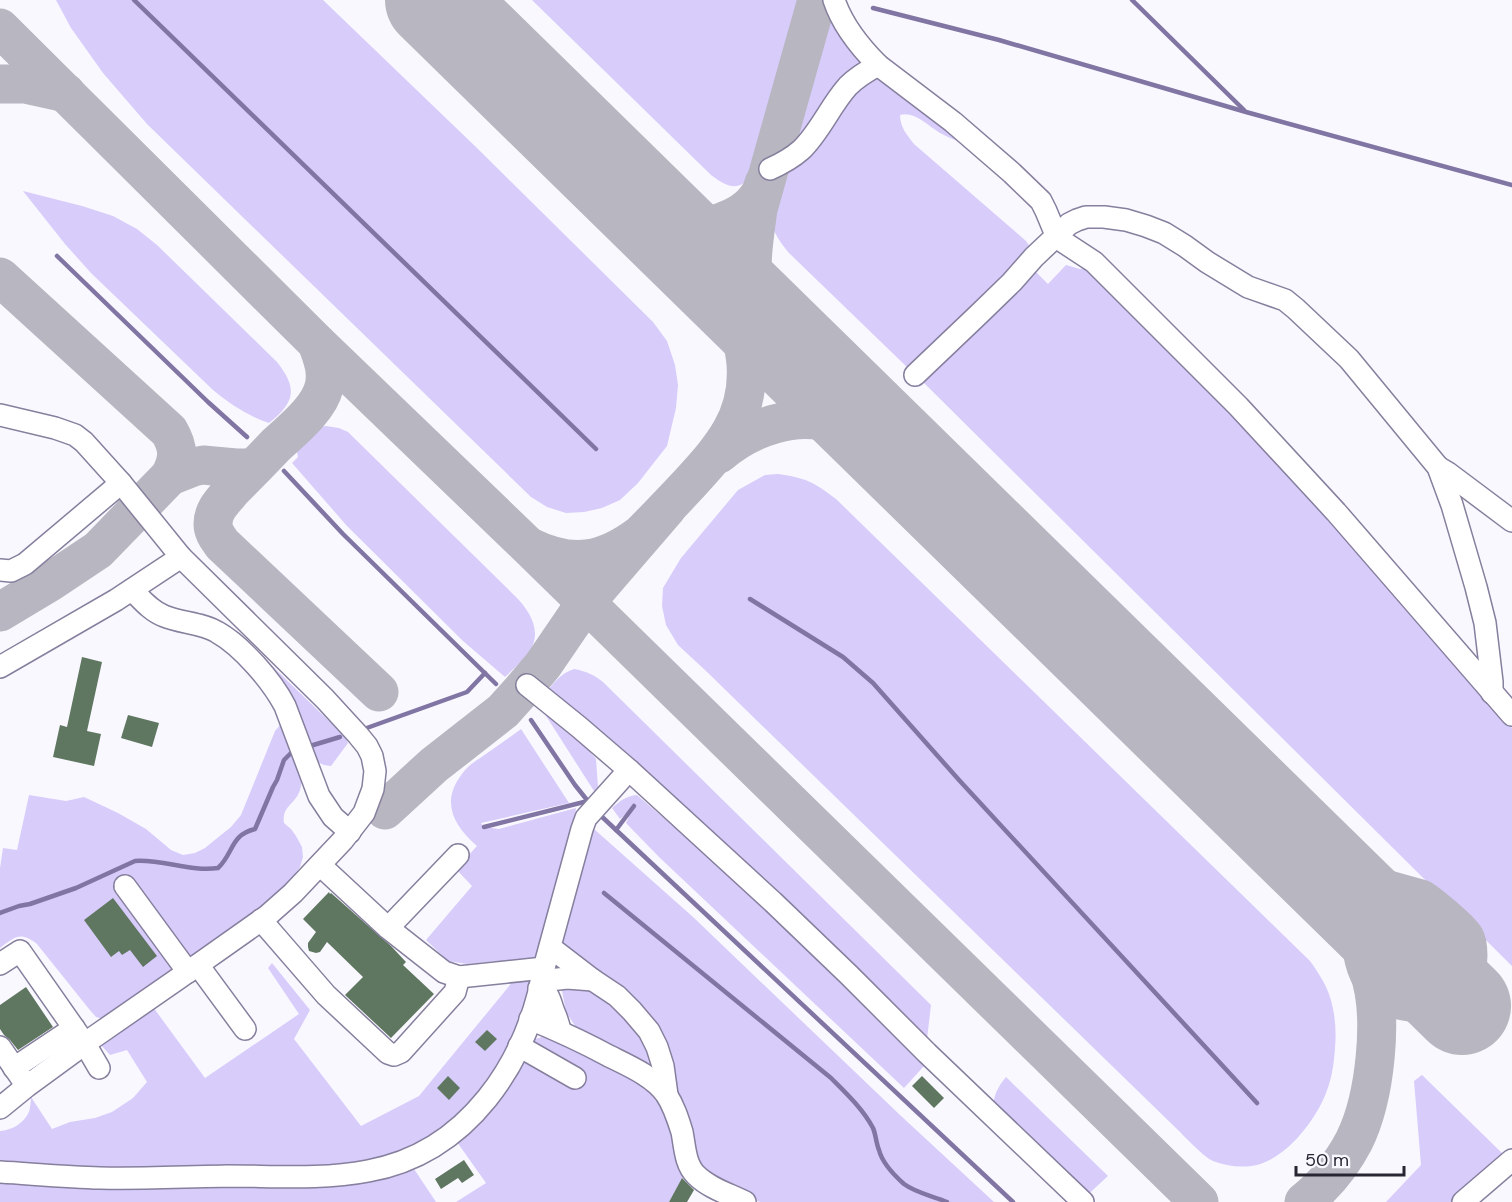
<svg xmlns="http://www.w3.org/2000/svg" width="1512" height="1202" font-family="'DM Sans',sans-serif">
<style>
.green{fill:#d8ccfb}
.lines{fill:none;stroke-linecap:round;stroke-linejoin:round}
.stream{stroke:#8175a4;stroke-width:4.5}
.taxiway{stroke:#b8b6c0;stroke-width:39}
.runway{stroke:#b8b6c0;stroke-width:98}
.building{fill:#5f7760}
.minor-casing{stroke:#867f9d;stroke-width:24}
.minor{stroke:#fff;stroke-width:21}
</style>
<rect width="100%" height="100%" fill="#f9f8ff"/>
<g class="green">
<polygon points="56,0 323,0 478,149 653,322 667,341 675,365 678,385 676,408 667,446 638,483 620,500 602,508 584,512 566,513 547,507 531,497 147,124 103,73 71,28"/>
<path d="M532,0H803L754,172C739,192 730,189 711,175Z"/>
<polygon points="828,13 864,68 786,156"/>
<path d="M874,78L884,82L947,130L958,141C952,139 946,136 940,133C928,126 915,111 900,115C900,127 907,135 914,144L1026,241L1030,247V252L909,369L789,253C763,222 770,212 780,176C793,167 808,159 818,147C828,136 832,123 840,110C848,96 861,87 874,78Z"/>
<path d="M23,191L82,206L113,216L137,229L157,245L277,362C298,389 295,402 269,423C248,416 230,404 213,390L91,273L65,244Z"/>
<polygon points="1066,265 1080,269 1089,268 1183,364 1303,490 1512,728 1512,966 920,379 1034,270 1048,284"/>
<path d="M326,426L339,428L348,432L515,596C530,611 543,632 529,652C523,661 513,669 505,677L463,641L347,526L292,463L298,457L296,447C305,437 312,427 326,426Z"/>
<path d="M778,474C806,478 814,482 836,499L1310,961C1315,968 1319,974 1323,981C1334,1000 1337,1026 1335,1048C1334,1063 1332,1078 1326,1093C1316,1119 1290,1153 1263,1163C1248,1169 1228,1167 1213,1161C1204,1157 1187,1139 1179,1131L705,670L678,645L666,625L662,606L663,588L681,558L738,490L765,475Z"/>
<polygon points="242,637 329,721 346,739 348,743 331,766 324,765 315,761 279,685"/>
<path d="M574,669C586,671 594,675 603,682L931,1005L927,1039L545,694C554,682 560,674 574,669Z"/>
<polygon points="541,708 552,715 590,752 596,759 598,787 594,791"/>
<path d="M286,722C290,738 304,771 301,786C298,804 281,805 284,823L291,829L296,836L302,847L303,857L300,867L282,891L240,923L104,1019L96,1017L89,1009L37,944C20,931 15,937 0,948V868L3,848L17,850L29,795L66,801L84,797L118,813L146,829L171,850L183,855L195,853L205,848L216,839L231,827L241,815L275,731L280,725Z"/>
<path d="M521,729L569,803L481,823L484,827L499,829L576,808L574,828L542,953L528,962L510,965L496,961L467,964L448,961L426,940L472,886L456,869L477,846C454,826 440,802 462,774C467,766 476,761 483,756C496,747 509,738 521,729Z"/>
<path d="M637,795L739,883L924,1066L904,1088L659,857L626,823L633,808L620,819L612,808C620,801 626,796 637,795Z"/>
<polygon points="594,829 693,917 900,1115 994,1202 760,1202 711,1182 699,1172 673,1098 579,1032 566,1012 557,964 557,940 590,831"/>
<path d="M272,963L310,1010L294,1039L361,1126L419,1096L514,980L530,979L536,988L490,1089L420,1147L347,1169L95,1170L0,1165V1131C12,1130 23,1124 29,1112C30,1108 31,1102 31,1097L52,1129L70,1122L95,1118L112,1112L133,1098L147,1082L127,1050L110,1055L100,1044L153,1007L205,1078L299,1014L268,968Z"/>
<polygon points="545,1036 648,1082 668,1104 684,1175 669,1202 456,1202 486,1183 457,1142 488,1113 528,1044 535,1039"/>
<polygon points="1422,1075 1504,1155 1512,1148 1512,1150 1452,1202 1386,1202 1421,1165 1414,1081"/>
<path d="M1006,1077L1108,1176L1083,1199L993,1111C993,1096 997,1088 1006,1077Z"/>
<polygon points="412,1166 436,1202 0,1202 0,1179"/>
</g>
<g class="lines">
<g class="stream">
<polyline points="134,0 596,449"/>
<polyline points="1132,0 1244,110"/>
<polyline points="873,8 999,40 1246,112 1512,185"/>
<polyline points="57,256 208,402 247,437"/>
<polyline points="284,471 343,534 496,684"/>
<polyline points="750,599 843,657 873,683 959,780 1257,1103"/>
<polyline points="531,720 575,785 591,805"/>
<polyline points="364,729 467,692 485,673"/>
<polyline points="310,746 340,737"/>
<polyline points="599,814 1013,1202"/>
<polyline points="484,827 588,801"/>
<polyline points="616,830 634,806"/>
<path d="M604,893L831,1078C846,1093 863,1109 873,1128C876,1135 876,1143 879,1150C882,1162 895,1176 904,1184C916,1193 933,1196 947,1202"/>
<path d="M0,913L19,906L30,904L76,888L135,861C162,859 191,872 218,868C234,853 230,835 255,829L273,787L277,780L284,760L293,751"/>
</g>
<g class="taxiway">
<polyline points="0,28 317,343 528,546 1199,1202"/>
<polyline points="0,84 25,84 66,93"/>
<path d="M654,216C660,219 665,223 671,225C699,233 743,221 759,195C761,192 763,187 764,183"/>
<path d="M0,277L169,431C179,448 179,458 170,476"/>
<path d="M772,331C766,322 760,313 756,303C748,273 754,239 758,209L817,0"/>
<path d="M317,343C322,357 328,371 324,387C319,409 291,431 275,446C261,461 247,475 233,489C224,500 213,509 213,524C213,532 218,538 222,544L379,692"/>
<path d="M719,454C749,428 797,410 836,425C861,434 884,450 907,462"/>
<path d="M530,547C573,568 604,562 641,534C657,518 673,501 689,484C722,448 750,417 746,364C744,338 735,314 729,288"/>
<polyline points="0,612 50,582 98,550 170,476 193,467 203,465 236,468 253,468"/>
<polyline points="385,810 434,765 503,711 521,691 543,665 586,602 667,508"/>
<path d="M1323,869L1342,877L1421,899C1429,904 1462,931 1465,938C1468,943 1468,951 1468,956C1468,994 1425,1011 1394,998C1386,995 1378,987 1373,980C1359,961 1363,935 1356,914C1352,904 1346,895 1340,886"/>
<path d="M1304,1202C1325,1185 1341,1166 1354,1141C1375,1099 1385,1014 1368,969"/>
</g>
<polyline class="runway" points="434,0 1462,1006"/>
</g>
<g class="building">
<polygon points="82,657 102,662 87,731 101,734 94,766 53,757 60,725 67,727"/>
<polygon points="128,715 159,723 152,747 121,738"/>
<polygon points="329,892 330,894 331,893 391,946 406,962 403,965 434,994 391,1038 345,995 363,977 327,942 320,952 316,953 309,951 308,947 308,943 316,932 303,919"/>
<polygon points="113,898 157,956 143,967 130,950 122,955 119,951 111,957 84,920"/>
<polygon points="26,987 53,1027 18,1050 10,1040 4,1035 0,1029 0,1005"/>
<polygon points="487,1030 497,1039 485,1051 475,1042"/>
<polygon points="448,1076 460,1088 449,1100 437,1088"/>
<polygon points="922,1076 944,1098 934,1108 912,1086"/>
<polygon points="464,1160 474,1175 462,1183 458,1178 441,1189 435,1179"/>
<polygon points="682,1178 694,1190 687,1202 669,1202"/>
</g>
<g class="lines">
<defs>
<g id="minor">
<path d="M834,0C842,24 860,47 878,65L953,122L1012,173L1041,201L1046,211L1056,235L1062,241L1094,262L1239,407L1336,512L1512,715"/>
<path d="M770,169C781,164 792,158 801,150C820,132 830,106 848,86C857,77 867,71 878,65"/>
<polyline points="915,375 978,315 1012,282 1034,257 1069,224 1077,220 1086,217 1104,217 1126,220 1146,226 1164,233 1185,246 1207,262 1248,287 1285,300 1296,309 1349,359 1438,467 1452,505 1476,587 1485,623 1492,682 1492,693"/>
<polyline points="0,415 55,428 75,435 84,442 121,483 181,557 325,699 358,735 367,746 372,756 375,771 373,789 364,813 343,840 293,893 267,916 182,976 94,1037 27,1086 0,1108"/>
<polyline points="1438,467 1448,473 1512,521"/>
<polyline points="0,570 11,571 25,564 121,483"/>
<path d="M132,590C142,600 151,611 164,616C180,623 203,623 217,632C242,646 272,681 285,706L319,796L333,817L350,832"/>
<polyline points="0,667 116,600 181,557"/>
<polyline points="527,685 579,727 629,770 773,902 849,975 927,1053 1083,1202"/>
<polyline points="320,865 388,928 444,972 459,977 544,968"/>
<polyline points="125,886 188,972"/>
<polyline points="261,920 326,995 388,1053 394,1055 401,1052 455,992 459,977"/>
<polyline points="388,928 458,855"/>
<polyline points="550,947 593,980 617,996 632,1011 649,1031 657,1047 663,1066 667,1095"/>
<polyline points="0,964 20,951 85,1044 99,1068"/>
<polyline points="198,965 245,1029"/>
<polyline points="541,981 567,978 593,980"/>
<path d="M539,988C550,993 550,1002 554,1012C557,1019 559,1024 560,1031"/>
<path d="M530,1019C557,1030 583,1042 609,1056C629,1066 653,1076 666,1094C674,1106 678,1119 682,1132C685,1147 685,1164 696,1175C709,1188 729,1194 745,1202"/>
<polyline points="519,1046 575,1078"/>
<polyline points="0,1047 22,1079"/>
<polyline points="14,1068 74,1028"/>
<path d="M0,1172C33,1174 67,1177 100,1178C142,1179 185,1177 227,1176C274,1176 322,1180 368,1171C468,1153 527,1063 544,968L582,829L586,818L629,770"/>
<polyline points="1463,1202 1512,1160"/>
</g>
</defs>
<use href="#minor" class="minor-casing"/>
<use href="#minor" class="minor"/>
</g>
<path d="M1296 1166v9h108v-9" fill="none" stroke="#292633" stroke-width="3"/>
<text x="1305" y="1166" font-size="18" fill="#292633" stroke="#f9f8ff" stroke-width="4.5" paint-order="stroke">50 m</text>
</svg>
